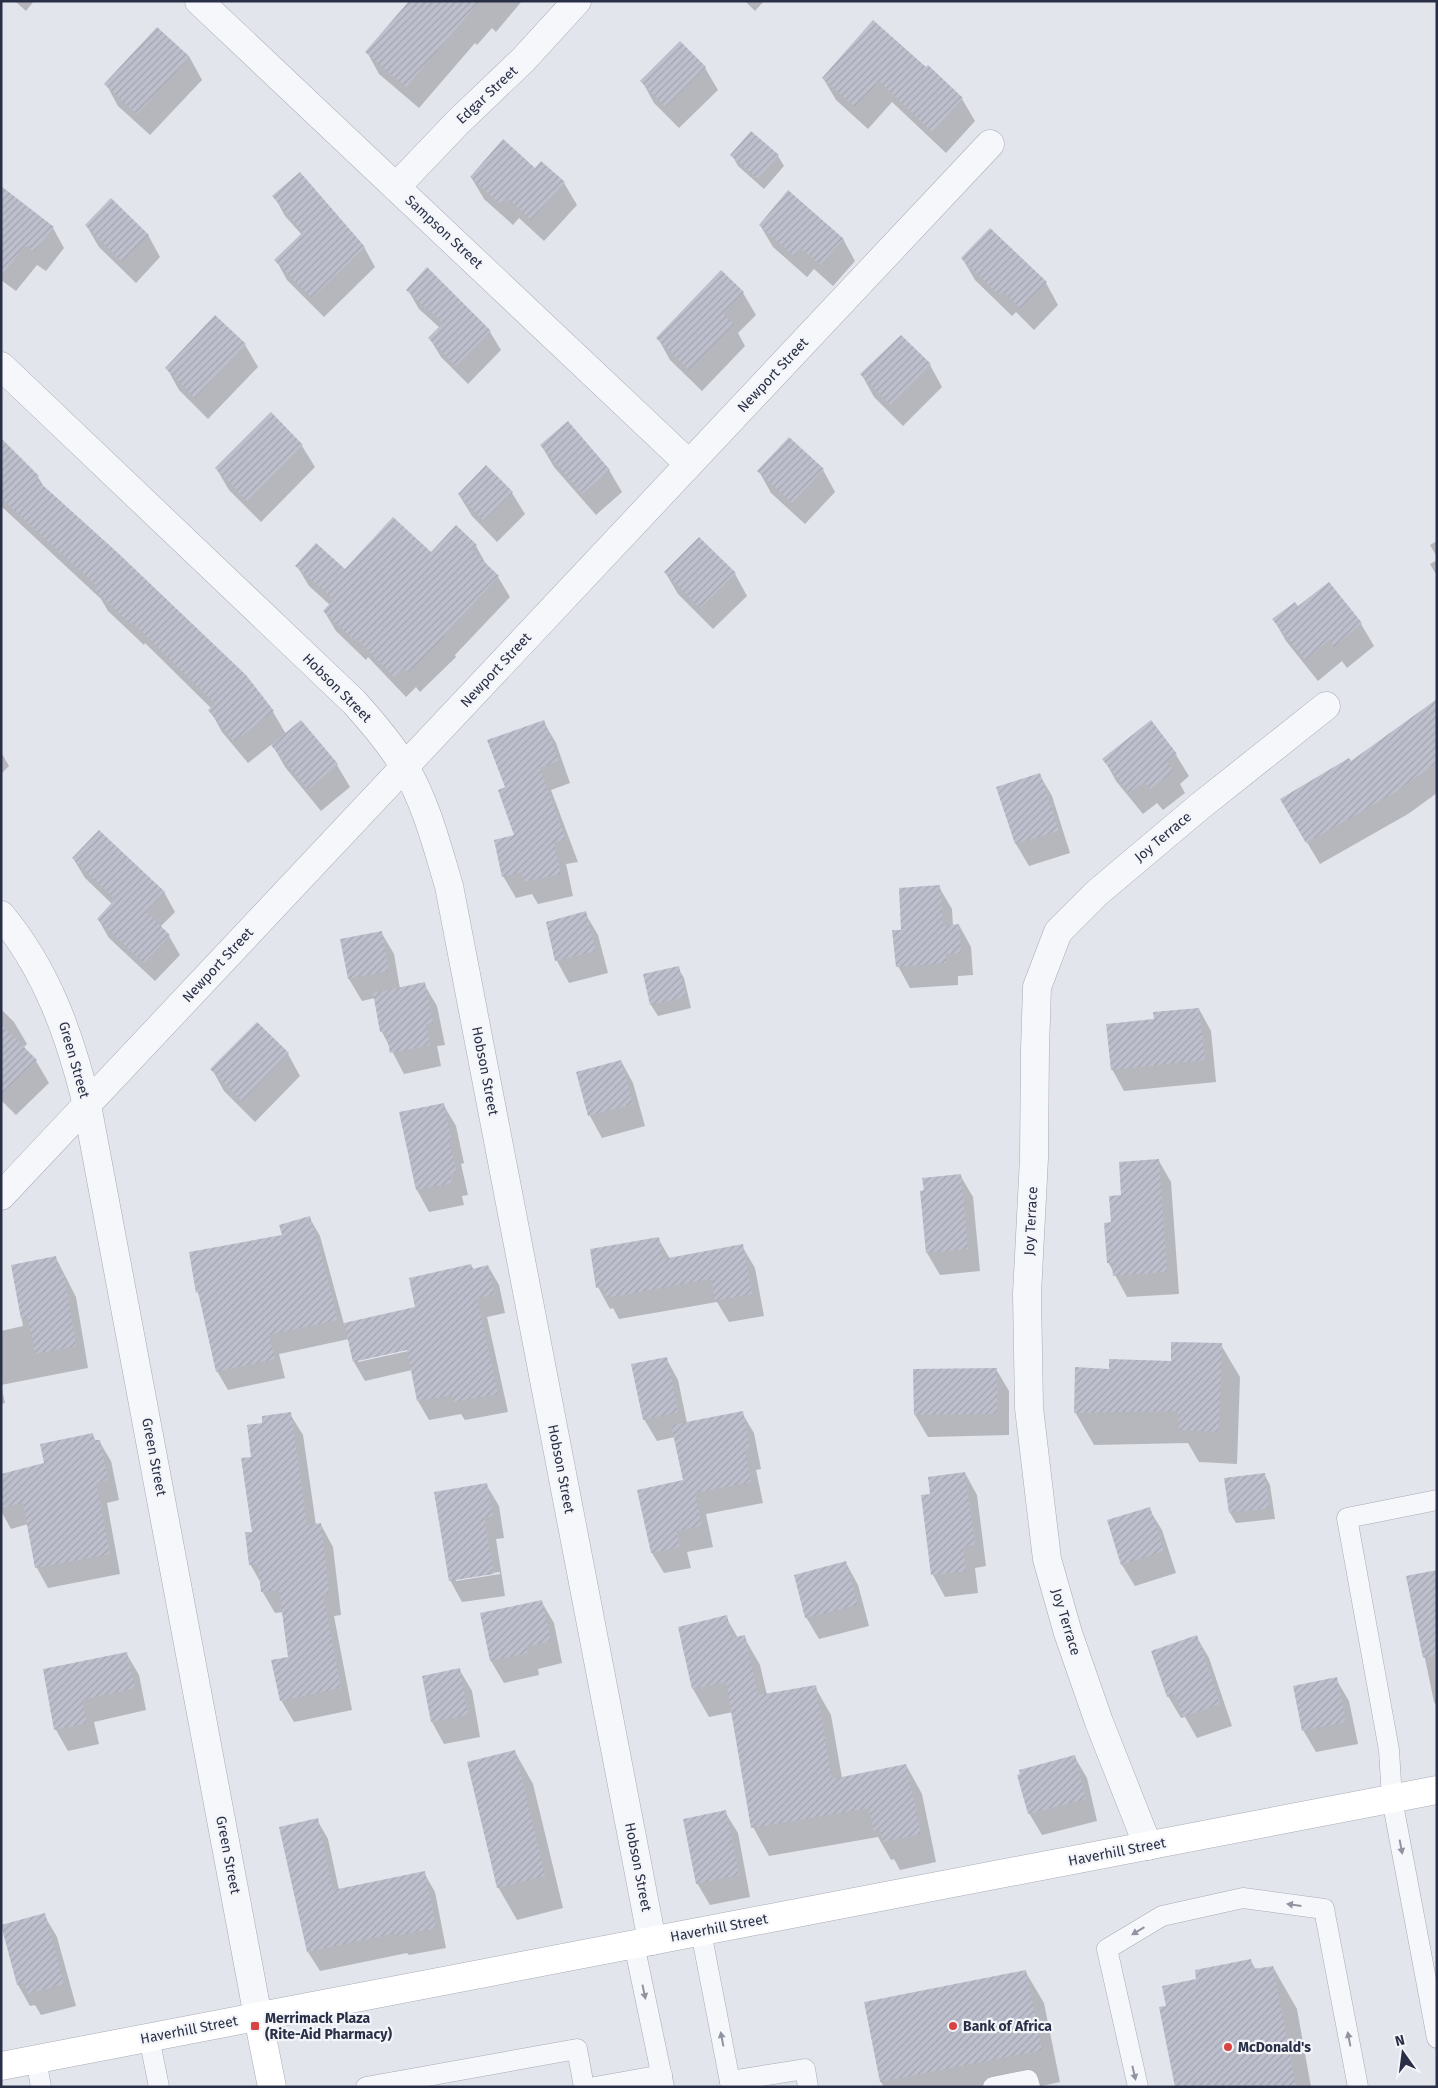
<svg xmlns="http://www.w3.org/2000/svg" width="1438" height="2088" font-family="'Fira Sans',sans-serif">
<style>
.shadow{fill:#0003;fill-rule:evenodd}
.building{fill:url(#building-hatch)}
.lines{fill:none;stroke-linecap:round;stroke-linejoin:round}
.lane-casing{stroke:#a7abb7;stroke-width:21}
.street-casing{stroke:#a7abb7;stroke-width:29}
.secondary-casing{stroke:#a7abb7;stroke-width:29}
.lane{stroke:#f6f7fa;stroke-width:20}
.street{stroke:#f6f7fa;stroke-width:28}
.secondary{stroke:#fff;stroke-width:28}
.oneway{fill:#9093a0}
.poi-dot{fill:#d84241;stroke:#f3f5f9;stroke-width:2}
.labels{text-anchor:middle;dominant-baseline:central;stroke-width:4.5;stroke-linejoin:round;paint-order:stroke}
.street-label{font-size:14px;fill:#292f46;stroke:#f3f5f9}
.poi-label{font-size:14px;font-weight:bold;fill:#292f46;stroke:#f3f5f9;text-anchor:start}
</style>
<defs>
<pattern id="building-hatch" width="6" height="6" patternUnits="userSpaceOnUse" patternTransform="scale(1.25)"><rect width="6" height="6" fill="#bdc0cc"/><path d="M-1 1l2-2M0 6l6-6M5 7l2-2" fill="none" stroke="#a2a5b1"/></pattern>
</defs>
<rect width="100%" height="100%" fill="#e3e5ec"/>
<g class="shadow">
<polygon points="15,1 34,1 26,11"/>
<polygon points="422,1 522,1 496,32 492,28 477,45 475,43 419,108 379,74 367,52"/>
<polygon points="745,1 764,1 755,11"/>
<polygon points="157,28 190,58 202,80 150,135 118,106 106,84"/>
<polygon points="680,43 705,68 718,90 679,128 654,103 642,81"/>
<polygon points="928,67 962,99 975,121 946,153 892,102 868,129 836,100 823,78 926,69"/>
<polygon points="732,155 778,156 784,166 764,189 738,166"/>
<polygon points="541,163 564,183 577,205 544,241 519,218 513,225 484,199 471,177 535,170"/>
<polygon points="1,188 53,228 64,248 46,271 37,265 16,291 1,280"/>
<polygon points="274,196 364,247 375,267 324,317 287,280 276,260 302,235 285,216"/>
<polygon points="86,225 148,235 160,257 136,283 99,247"/>
<polygon points="760,225 843,239 855,261 833,286 814,269 807,277 773,247"/>
<polygon points="962,258 1046,283 1058,305 1034,330 1016,312 1012,316 975,280"/>
<polygon points="408,290 490,332 501,350 468,384 441,357 430,339 440,328 419,309"/>
<polygon points="743,293 756,315 738,333 745,346 702,391 670,360 658,338"/>
<polygon points="245,345 258,367 208,419 179,390 167,368"/>
<polygon points="930,365 942,387 903,426 874,397 862,375"/>
<polygon points="271,414 302,446 315,467 261,522 229,490 216,468"/>
<polygon points="1,442 38,477 44,487 273,712 286,734 301,721 337,765 350,787 321,811 285,767 272,744 248,763 222,732 210,710 212,709 145,643 144,645 108,611 101,599 1,506"/>
<polygon points="541,445 609,470 622,492 596,515 554,467"/>
<polygon points="823,470 835,492 805,524 771,493 759,471"/>
<polygon points="512,493 525,514 497,542 472,516 459,495"/>
<polygon points="1437,541 1437,557 1430,545"/>
<polygon points="476,546 487,566 498,577 510,597 455,655 456,657 420,692 416,687 406,697 368,657 366,660 336,631 324,611 330,605 309,586 297,566 345,571"/>
<polygon points="1437,560 1437,576 1430,564"/>
<polygon points="665,572 735,574 747,596 713,629 678,594"/>
<polygon points="1329,584 1361,624 1374,646 1347,668 1342,661 1318,681 1286,641 1274,620 1298,608"/>
<polygon points="1437,706 1437,793 1408,814 1320,864 1281,799 1350,763"/>
<polygon points="543,721 556,743 570,783 551,790 578,862 566,864 573,896 538,904 532,894 516,898 503,876 516,836 506,788"/>
<polygon points="1151,722 1176,755 1189,776 1180,784 1185,793 1163,810 1157,803 1143,814 1116,781 1104,759"/>
<polygon points="1,752 9,766 1,774"/>
<polygon points="1039,774 1052,796 1070,853 1029,866 1016,844 998,787"/>
<polygon points="73,858 164,892 175,912 160,927 169,936 180,955 155,981 109,938 98,919 112,904 85,878"/>
<polygon points="939,887 952,909 953,926 959,925 971,947 973,975 958,976 958,985 910,988 898,966 903,931"/>
<polygon points="585,913 598,935 608,973 569,983 557,961 548,923"/>
<polygon points="381,932 394,954 400,989 424,984 437,1006 445,1045 437,1046 441,1066 404,1074 382,1032 375,998 362,1001 349,979 342,940"/>
<polygon points="678,968 684,978 691,1008 658,1016 651,1005 645,975"/>
<polygon points="1,1009 14,1022 27,1044 23,1048 36,1061 49,1083 16,1115 1,1100"/>
<polygon points="1199,1009 1211,1031 1216,1082 1124,1091 1112,1069 1155,1020"/>
<polygon points="288,1054 300,1076 255,1122 224,1091 212,1069"/>
<polygon points="621,1061 633,1083 645,1126 602,1138 590,1116 578,1072"/>
<polygon points="443,1104 456,1126 464,1163 461,1164 468,1195 462,1196 464,1205 429,1212 417,1190"/>
<polygon points="1159,1161 1171,1182 1179,1294 1127,1297 1108,1262 1112,1223 1123,1196"/>
<polygon points="960,1175 973,1197 980,1271 940,1275 927,1253"/>
<path d="M309,1217L320,1236L344,1324L417,1307L471,1265L474,1270L488,1266L499,1285L505,1313L487,1317L508,1412L465,1420L461,1414L429,1420L418,1401L412,1370L365,1381L354,1362L349,1339L279,1354L285,1378L228,1390L217,1371L201,1297L198,1292ZM413,1347V1350L358,1362V1360Z"/>
<polygon points="658,1238 670,1259 742,1246 755,1268 764,1316 729,1322 717,1302 619,1319 613,1308 610,1309 598,1287"/>
<polygon points="56,1258 76,1297 88,1368 1,1385 1,1331 23,1326 12,1266"/>
<polygon points="1221,1345 1240,1377 1237,1464 1199,1462 1188,1443 1094,1445 1075,1412 1110,1370 1172,1362"/>
<polygon points="666,1358 678,1380 687,1423 742,1413 754,1433 761,1469 756,1470 763,1503 706,1514 713,1547 687,1552 691,1568 664,1573 652,1553 684,1481 675,1437 657,1441 644,1419"/>
<polygon points="996,1369 1009,1391 1009,1435 928,1437 915,1415"/>
<polygon points="1,1385 5,1403 1,1404"/>
<polygon points="290,1414 303,1435 316,1525 321,1525 333,1547 341,1615 334,1616 352,1710 294,1722 281,1700 289,1658 284,1612 275,1613 262,1591 261,1583 250,1564 253,1533 253,1458 264,1424"/>
<polygon points="92,1434 96,1441 99,1441 111,1461 119,1500 107,1503 120,1574 48,1588 37,1568 28,1524 11,1529 1,1511 1,1475 46,1464"/>
<polygon points="965,1473 977,1495 986,1566 975,1568 978,1593 945,1597 933,1575 923,1496 931,1495"/>
<polygon points="1264,1474 1270,1485 1275,1519 1236,1523 1230,1513"/>
<path d="M486,1484L499,1506L504,1538L496,1539L505,1596L462,1602L450,1580ZM500,1572V1574L456,1581V1578Z"/>
<polygon points="1149,1509 1162,1530 1176,1573 1135,1586 1122,1565 1108,1521"/>
<polygon points="846,1563 858,1585 869,1626 819,1639 806,1617"/>
<polygon points="1437,1571 1437,1707 1434,1702 1408,1577"/>
<polygon points="541,1601 554,1623 562,1663 538,1669 539,1675 504,1683 491,1661 481,1614"/>
<polygon points="726,1617 738,1638 744,1637 760,1665 767,1695 815,1687 831,1715 842,1778 906,1765 922,1794 936,1862 900,1870 894,1859 891,1860 878,1837 769,1856 753,1827 733,1712 709,1717 693,1689"/>
<polygon points="1196,1636 1209,1658 1232,1726 1197,1738 1185,1717 1181,1718 1168,1696"/>
<polygon points="126,1653 139,1675 146,1710 94,1722 99,1744 68,1751 56,1730 44,1670"/>
<polygon points="459,1669 472,1691 480,1737 444,1744 432,1722"/>
<polygon points="1336,1679 1349,1701 1358,1744 1316,1752 1303,1730"/>
<polygon points="515,1752 533,1784 563,1908 517,1920 498,1887"/>
<polygon points="1074,1756 1087,1778 1097,1821 1042,1835 1029,1813"/>
<polygon points="725,1812 738,1833 750,1897 710,1905 697,1883"/>
<polygon points="317,1820 328,1839 339,1890 424,1873 435,1892 446,1948 409,1955 407,1953 320,1971 308,1952 280,1828"/>
<polygon points="44,1915 57,1937 76,2006 41,2015 35,2005 30,2006 18,1985"/>
<polygon points="1251,1961 1256,1970 1273,1967 1297,2009 1311,2087 1176,2087 1167,2007 1197,1980"/>
<polygon points="1025,1971 1044,2003 1060,2082 1037,2087 884,2087 881,2082"/>
</g>
<g class="building">
<polygon points="409,1 480,1 406,87 365,52"/>
<polygon points="873,20 926,67 928,65 963,98 932,132 879,81 855,107 822,78"/>
<polygon points="157,27 190,57 137,114 104,84"/>
<polygon points="680,41 706,67 666,107 640,81"/>
<polygon points="751,131 779,155 758,179 730,155"/>
<polygon points="503,139 535,168 541,161 565,182 531,220 506,197 500,204 470,177"/>
<polygon points="300,172 365,247 312,298 274,260 303,232 272,196"/>
<polygon points="1,186 54,227 34,252 25,245 1,276"/>
<polygon points="788,190 844,239 820,265 801,248 794,256 759,225"/>
<polygon points="111,198 149,235 122,262 85,225"/>
<polygon points="990,228 1047,282 1021,309 1003,291 999,295 961,258"/>
<polygon points="427,267 491,331 456,366 428,338 443,323 406,290"/>
<polygon points="721,270 744,292 723,314 734,324 689,370 656,338"/>
<polygon points="215,315 246,344 195,398 165,368"/>
<polygon points="901,335 931,364 890,405 860,374"/>
<polygon points="271,412 303,445 247,501 215,468"/>
<polygon points="568,421 610,470 582,494 540,445"/>
<polygon points="789,437 824,469 792,503 757,471"/>
<polygon points="1,438 39,476 36,479 118,553 246,675 274,711 234,742 208,710 215,704 132,622 130,624 94,589 97,586 1,498"/>
<polygon points="486,465 513,492 484,521 458,494"/>
<polygon points="393,517 431,552 456,525 477,545 472,550 499,576 444,635 445,636 408,673 404,668 394,677 356,638 354,640 323,611 334,599 295,566 316,543 345,569"/>
<polygon points="699,537 736,573 700,608 664,572"/>
<polygon points="1329,582 1362,623 1334,647 1329,640 1305,660 1272,619 1295,602 1298,606"/>
<polygon points="1437,699 1437,762 1396,792 1306,843 1280,799 1349,758 1351,761"/>
<polygon points="301,720 338,764 308,790 271,745"/>
<polygon points="544,720 559,761 540,768 566,840 554,842 561,874 524,882 522,872 502,877 494,840 514,835 498,790 505,787 487,740"/>
<polygon points="1151,720 1177,754 1167,762 1174,771 1150,789 1144,782 1129,793 1102,759"/>
<polygon points="1040,773 1059,831 1015,844 996,787"/>
<polygon points="99,830 165,892 146,912 170,935 144,963 97,919 115,899 72,858"/>
<polygon points="940,885 943,926 959,924 961,953 946,954 946,963 896,967 892,930 901,930 899,888"/>
<polygon points="586,911 596,951 555,961 546,922"/>
<polygon points="382,931 389,971 348,979 340,939"/>
<polygon points="679,966 686,997 650,1005 643,974"/>
<polygon points="425,982 433,1023 426,1024 430,1045 390,1053 386,1032 380,1032 373,993"/>
<polygon points="1199,1008 1205,1060 1111,1070 1106,1024 1154,1019 1153,1012"/>
<polygon points="257,1022 289,1053 242,1101 210,1069"/>
<polygon points="1,1024 37,1060 1,1096"/>
<polygon points="621,1060 633,1104 588,1116 576,1072"/>
<polygon points="444,1103 452,1142 449,1142 457,1173 450,1174 452,1183 416,1190 399,1112"/>
<polygon points="1159,1159 1167,1272 1113,1276 1112,1263 1107,1263 1104,1223 1111,1222 1109,1196 1121,1195 1119,1162"/>
<polygon points="961,1174 968,1249 926,1253 920,1191 924,1190 922,1178"/>
<polygon points="310,1216 330,1287 337,1320 269,1335 275,1359 216,1372 198,1292 196,1293 189,1252 282,1235 279,1225"/>
<polygon points="659,1237 663,1259 743,1244 752,1294 715,1301 711,1279 606,1298 603,1286 596,1288 590,1249"/>
<polygon points="56,1256 59,1275 64,1274 76,1346 35,1354 28,1318 21,1319 11,1265"/>
<polygon points="471,1264 473,1269 488,1265 495,1294 477,1298 498,1394 453,1402 452,1395 417,1401 407,1350 353,1362 344,1323 415,1307 409,1278"/>
<polygon points="1171,1342 1222,1343 1219,1432 1179,1430 1178,1411 1074,1413 1075,1367 1109,1369 1109,1359 1171,1361"/>
<polygon points="667,1357 678,1412 643,1420 631,1364"/>
<polygon points="997,1368 997,1414 914,1415 913,1369"/>
<polygon points="743,1411 750,1448 745,1449 751,1482 695,1493 702,1526 676,1531 680,1547 651,1553 637,1490 683,1480 671,1425"/>
<polygon points="291,1412 307,1525 321,1523 329,1593 323,1594 341,1688 280,1701 271,1660 288,1657 279,1590 261,1592 258,1564 249,1565 245,1532 252,1532 241,1458 251,1457 247,1425 262,1423 262,1416"/>
<polygon points="93,1433 94,1440 100,1440 108,1480 96,1483 110,1554 35,1568 23,1503 1,1508 1,1474 44,1463 40,1444"/>
<polygon points="965,1472 975,1545 963,1546 966,1571 931,1575 921,1495 930,1494 928,1477"/>
<polygon points="1265,1473 1269,1508 1229,1513 1224,1478"/>
<polygon points="487,1483 493,1516 484,1517 494,1574 449,1581 434,1492"/>
<polygon points="1150,1507 1164,1551 1121,1565 1107,1520"/>
<polygon points="846,1561 858,1605 805,1618 794,1575"/>
<polygon points="1437,1570 1437,1656 1423,1658 1406,1576"/>
<polygon points="542,1600 551,1641 526,1647 528,1653 490,1661 480,1613"/>
<polygon points="727,1615 732,1638 745,1635 758,1695 816,1685 832,1779 906,1764 921,1834 883,1842 880,1830 874,1832 869,1808 751,1828 726,1682 692,1689 678,1627"/>
<polygon points="1197,1635 1220,1704 1183,1717 1175,1694 1167,1697 1151,1651"/>
<polygon points="127,1652 135,1688 82,1700 87,1723 54,1730 43,1669"/>
<polygon points="460,1668 468,1715 431,1722 422,1676"/>
<polygon points="1337,1677 1346,1722 1302,1731 1293,1686"/>
<polygon points="515,1750 545,1876 497,1888 467,1762"/>
<polygon points="1075,1755 1086,1799 1028,1814 1017,1775 1020,1774 1019,1770"/>
<polygon points="726,1810 739,1875 696,1884 683,1819"/>
<polygon points="318,1818 333,1890 425,1871 436,1928 396,1936 396,1933 307,1952 279,1827"/>
<polygon points="45,1913 64,1984 28,1994 24,1983 17,1985 1,1925"/>
<polygon points="1251,1959 1253,1969 1273,1966 1296,2087 1175,2087 1159,2007 1166,2006 1162,1986 1196,1979 1195,1970"/>
<polygon points="1026,1970 1042,2050 880,2082 864,2002"/>
</g>
<g class="lines">
<defs>
<g id="lane">
<polyline points="1437,1500 1347,1518 1389,1750 1392,1799 1437,2038"/>
<polyline points="701,1932 731,2087"/>
<polyline points="634,1944 664,2087"/>
<polyline points="149,2037 159,2087"/>
<polyline points="36,2059 41,2087"/>
<polyline points="730,2081 805,2069 808,2087"/>
<polyline points="366,2087 577,2049 584,2087"/>
<polyline points="595,2087 662,2075"/>
<polyline points="993,2087 1028,2080 1030,2087"/>
<polyline points="1138,2087 1107,1949 1162,1916 1243,1898 1324,1909 1358,2087"/>
</g>
<g id="street">
<polyline points="199,1 689,464"/>
<polyline points="396,187 458,122 523,60 577,1"/>
<path d="M1,366L354,702C372,722 390,743 404,766C426,802 437,846 449,886L652,1941"/>
<path d="M1,915C47,970 70,1036 87,1105L258,2017"/>
<polyline points="1,1196 990,144"/>
<polyline points="1148,1846 1099,1722 1068,1633 1047,1559 1029,1408 1027,1294 1034,1158 1035,1049 1037,987 1058,932 1098,892 1199,807 1326,706"/>
</g>
<g id="secondary">
<polyline points="258,2017 272,2087"/>
<polyline points="1,2066 1437,1790"/>
</g>
</defs>
<use href="#lane" class="lane-casing"/>
<use href="#street" class="street-casing"/>
<use href="#secondary" class="secondary-casing"/>
<use href="#lane" class="lane"/>
<use href="#street" class="street"/>
<use href="#secondary" class="secondary"/>
</g>
<defs><path id="oneway-solid" d="M-6-.8H1V-3.2L6.5 0L1 3.2V.8H-6Z" transform="scale(1.25)"/></defs>
<g class="oneway">
<use href="#oneway-solid" transform="translate(1401 1847) rotate(79)"/>
<use href="#oneway-solid" transform="translate(1294 1905) rotate(-172)"/>
<use href="#oneway-solid" transform="translate(1138 1931) rotate(149)"/>
<use href="#oneway-solid" transform="translate(644 1992) rotate(78)"/>
<use href="#oneway-solid" transform="translate(722 2039) rotate(-101)"/>
<use href="#oneway-solid" transform="translate(1349 2039) rotate(-101)"/>
<use href="#oneway-solid" transform="translate(1134 2073) rotate(77)"/>
</g>
<g class="poi-dot">
<rect x="250" y="2021" width="10" height="10" rx="2.5"/>
<circle cx="953" cy="2026" r="5"/>
<circle cx="1228" cy="2047" r="5"/>
</g>
<g class="labels">
<g class="street-label">
<text transform="translate(487 95) rotate(-43)">Edgar Street</text>
<text transform="translate(444 232) rotate(43)">Sampson Street</text>
<text transform="translate(773 375) rotate(-47)">Newport Street</text>
<text transform="translate(496 670) rotate(-47)">Newport Street</text>
<text transform="translate(337 688) rotate(45)">Hobson Street</text>
<text transform="translate(1163 837) rotate(-40)">Joy Terrace</text>
<text transform="translate(218 965) rotate(-47)">Newport Street</text>
<text transform="translate(74 1060) rotate(74)">Green Street</text>
<text transform="translate(485 1071) rotate(79)">Hobson Street</text>
<text transform="translate(1031 1221) rotate(-87)">Joy Terrace</text>
<text transform="translate(154 1457) rotate(79)">Green Street</text>
<text transform="translate(561 1469) rotate(79)">Hobson Street</text>
<text transform="translate(1066 1622) rotate(73)">Joy Terrace</text>
<text transform="translate(1117 1852) rotate(-11)">Haverhill Street</text>
<text transform="translate(228 1855) rotate(79)">Green Street</text>
<text transform="translate(638 1867) rotate(79)">Hobson Street</text>
<text transform="translate(719 1928) rotate(-11)">Haverhill Street</text>
<text transform="translate(189 2030) rotate(-11)">Haverhill Street</text>
</g>
<g class="poi-label">
<text x="265" y="2018">Merrimack Plaza<tspan x="265" dy="16">(Rite-Aid Pharmacy)</tspan></text>
<text x="963" y="2026">Bank of Africa</text>
<text x="1238" y="2047">McDonald's</text>
</g>
</g>
<rect width="1438" height="2088" fill="none" stroke="#292f46" stroke-width="5"/>
<g transform="translate(1403 2053) rotate(346)" stroke="#f3f5f9" stroke-width="4" paint-order="stroke">
<path d="M0-4L9 19L0 12L-9 19Z" fill="#292f46"/>
<text y="-8" font-size="14" font-weight="bold" text-anchor="middle" fill="#292f46">N</text>
</g>
</svg>
